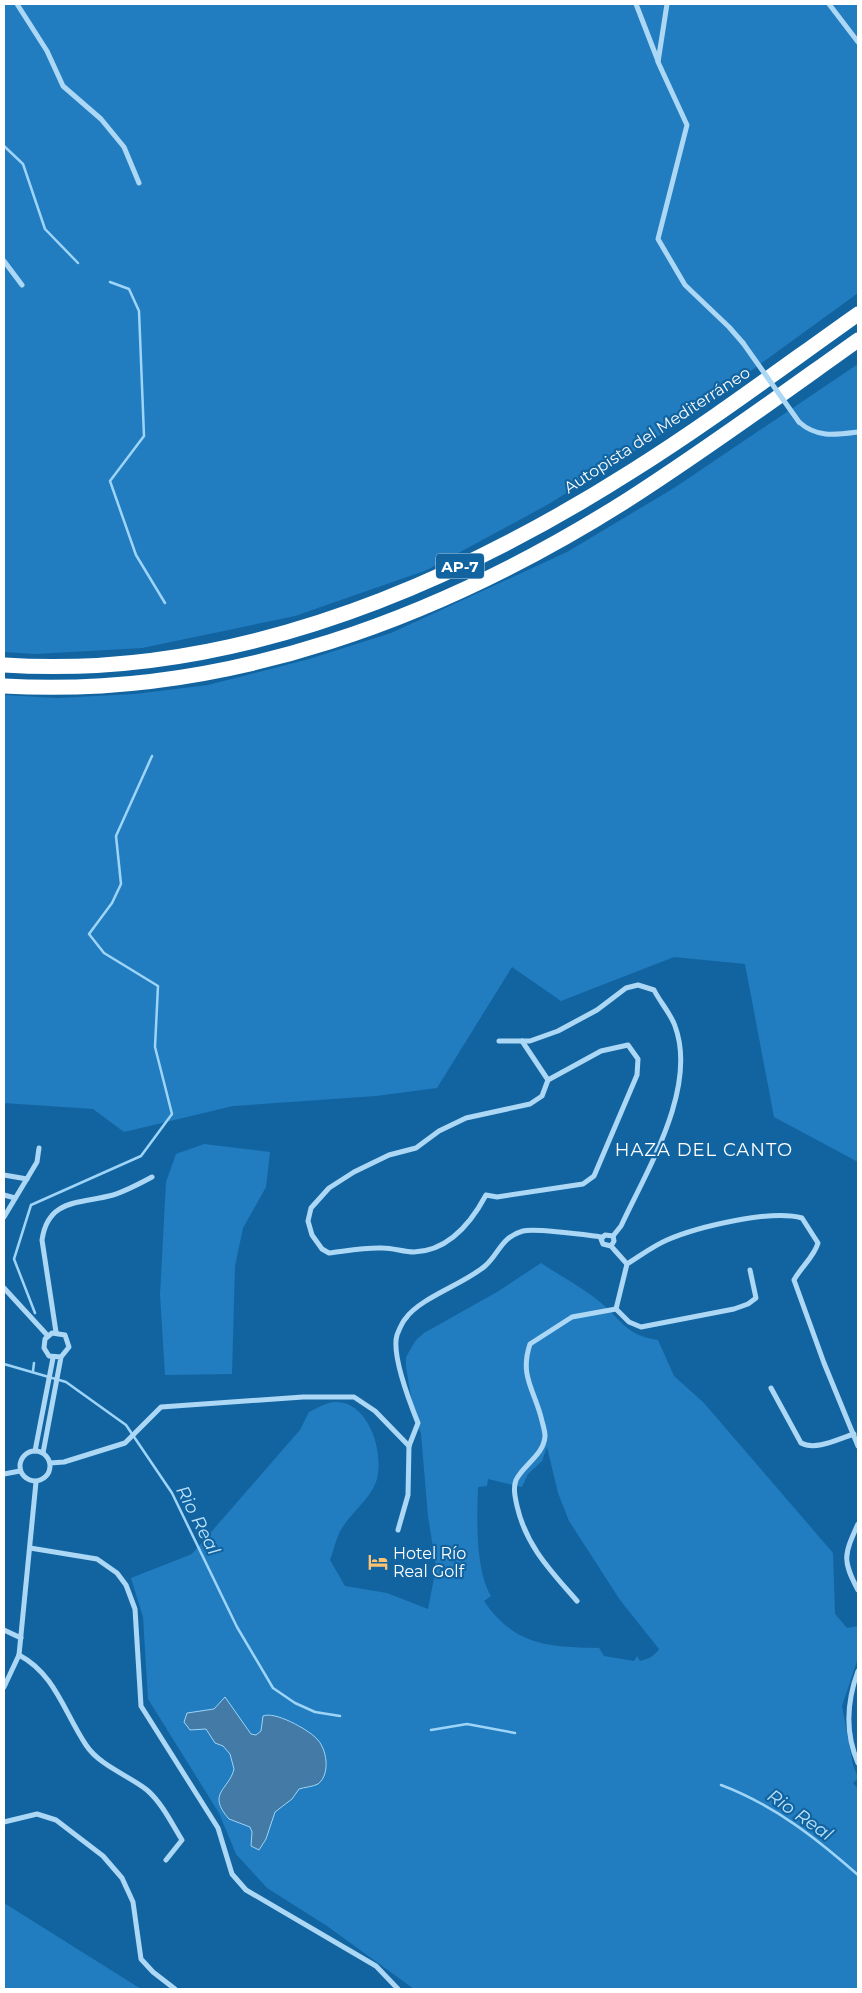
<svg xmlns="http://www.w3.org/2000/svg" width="862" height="1993" font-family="Montserrat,sans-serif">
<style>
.green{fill:#217dbf;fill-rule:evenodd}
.water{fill:#437ba6;stroke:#9ed4f8}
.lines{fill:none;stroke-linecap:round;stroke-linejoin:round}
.stream{stroke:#9ed4f8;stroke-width:2.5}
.minor{stroke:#acd7f5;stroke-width:5}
.motorway{stroke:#fff;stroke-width:15}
.minor-bridge{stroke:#acd7f5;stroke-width:5}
.labels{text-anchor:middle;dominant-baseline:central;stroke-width:4.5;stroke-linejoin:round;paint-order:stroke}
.shield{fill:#1264a1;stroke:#b8d0e3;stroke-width:1}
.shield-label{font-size:15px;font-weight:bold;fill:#fff}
.street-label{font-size:16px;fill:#fff;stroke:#1264a1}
.poi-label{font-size:16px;fill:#fff;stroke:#1264a1;text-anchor:start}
.neighbourhood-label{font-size:18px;letter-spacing:1px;fill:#fff;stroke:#1264a1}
.water-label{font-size:18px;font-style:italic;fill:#bce2fb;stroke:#1264a1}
</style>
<rect width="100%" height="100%" fill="#1264a1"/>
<g class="green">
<polygon points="4,4 858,4 858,293 675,426 547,505 427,570 295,616 142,648 35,654 4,652"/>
<polygon points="858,364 858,1162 774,1117 745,964 674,957 561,1001 512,967 437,1088 376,1096 233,1106 124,1132 93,1109 4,1103 4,695 57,698 135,694 208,685 309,659 391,633 567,552 674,488"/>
<polygon points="204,1144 270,1152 266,1187 243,1228 235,1266 232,1374 165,1375 160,1295 166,1182 176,1154"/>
<path d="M541,1263C560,1276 582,1287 600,1302C623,1321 625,1335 658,1340L674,1376L704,1403L833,1553L835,1614L847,1628L858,1626V1658L842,1706L853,1765L858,1778L853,1783L858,1789V1989H414L327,1926L267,1888L236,1854L219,1813L148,1699L143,1617L131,1578L192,1554L300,1430L309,1412C317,1408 328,1401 338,1402C370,1404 385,1455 376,1482C370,1499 351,1513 342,1528C336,1537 334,1550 330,1560L345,1586L387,1593L428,1609L436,1568L428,1516L421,1434L414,1414L406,1367V1357L416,1340L424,1333L497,1292ZM547,1447L558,1493L569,1521L620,1600L659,1649C655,1656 648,1659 640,1661L637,1656L634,1661L604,1656L599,1648C548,1647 515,1646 484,1601L491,1596C475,1569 477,1518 478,1487L487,1486L488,1479L522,1487L528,1474L542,1461Z"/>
<polygon points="4,1903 141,1989 4,1989"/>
</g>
<path class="water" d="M225,1697L251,1734L256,1735L261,1731L263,1716C275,1711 307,1729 316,1738C327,1748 331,1774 318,1784C312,1787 305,1787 299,1789L292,1799L275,1812L266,1839L259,1850L251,1846L252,1832L250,1827L229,1819C206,1793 229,1790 234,1769L230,1754L223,1746L215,1743L206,1729L190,1730L184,1722L187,1713L214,1709Z"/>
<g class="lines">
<g class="stream">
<polyline points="4,146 23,164 45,229 78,263"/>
<polyline points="110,282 129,289 139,311 144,436 110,481 136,555 165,603"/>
<polyline points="35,1313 14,1259 31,1205 141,1156 172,1114 155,1047 158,986 104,953 89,934 112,903 121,884 116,836 152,756"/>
<polyline points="4,1364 66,1382 126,1425 172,1493 237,1627 273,1688 295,1703 315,1712 340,1716"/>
<polyline points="33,1371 34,1363"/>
<polyline points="431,1730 467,1724 515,1733"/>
<path d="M721,1785C774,1805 816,1838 858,1875"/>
</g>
<g class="minor">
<polyline points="17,4 47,51 63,86 101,119 124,147 139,183"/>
<polyline points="636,4 658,61"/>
<polyline points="667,4 658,62 687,125 658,239 685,285 729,327 743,343"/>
<polyline points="829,4 858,42"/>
<polyline points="4,261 22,285"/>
<path d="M799,422C817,438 835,435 858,432"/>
<path d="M499,1041H530L558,1031L597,1010L626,988L638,985L654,990C660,1002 671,1014 675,1026C698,1088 647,1170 621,1226L613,1236"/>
<polyline points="522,1041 548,1080"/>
<path d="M628,1045L638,1059L637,1075L594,1176L583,1184L497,1197L486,1195C471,1223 448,1251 414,1252C404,1252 393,1248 383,1248C366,1247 346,1251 329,1253L322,1249L312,1235L308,1221L311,1208L329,1188L354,1172L389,1155L416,1148L439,1131L466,1118L530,1104L542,1096L548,1080L601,1051Z"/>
<polyline points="4,1175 27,1179"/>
<polyline points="4,1195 15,1198"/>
<polyline points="4,1217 37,1162 39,1148"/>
<polyline points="611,1246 614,1241 613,1236 605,1235 601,1239 603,1244 611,1246 627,1264"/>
<polyline points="4,1288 48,1336"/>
<path d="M616,1309L627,1264C640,1256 653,1246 667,1240C697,1227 771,1209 802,1218L818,1243C814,1257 801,1267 794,1280L824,1363L858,1446"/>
<path d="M56,1332L42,1240C48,1198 80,1204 113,1195C126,1191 139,1184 152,1177"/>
<path d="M771,1388L801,1443C816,1451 838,1439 854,1434"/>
<circle cx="35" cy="1466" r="15"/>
<polyline points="35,1451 53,1358"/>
<polyline points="43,1453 61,1357 69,1347 65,1335 52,1333 45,1339 44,1348 49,1356 61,1357"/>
<polyline points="50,1463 64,1462 125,1443 161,1407 303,1397 354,1397 375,1411 409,1446"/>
<polyline points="4,1474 20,1471"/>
<path d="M858,1524C844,1555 842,1560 858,1590"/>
<path d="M398,1530L408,1495L409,1446L418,1423C410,1403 391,1355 397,1335C399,1330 402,1322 406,1318C420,1298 464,1284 485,1266C499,1254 501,1237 523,1231C536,1228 586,1235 603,1237"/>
<polyline points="30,1548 97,1559 117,1573 126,1585 135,1609 141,1706 218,1828 232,1874 246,1890 376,1966 398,1989"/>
<path d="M577,1601C551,1571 526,1546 517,1506C515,1497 513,1488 516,1480C524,1464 544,1455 545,1436C545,1431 543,1425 542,1421C535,1390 519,1377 530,1344L572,1317L616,1309L629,1322L641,1327L734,1309L748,1304L756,1298L750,1270"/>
<polyline points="4,1630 21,1638"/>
<path d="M19,1655C55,1674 64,1712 86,1745C100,1766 128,1775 147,1790C162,1803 172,1824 182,1840L166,1860"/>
<path d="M858,1671C847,1701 845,1733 858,1763"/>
<polyline points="4,1687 19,1655 36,1482"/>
<polyline points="4,1822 37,1814 56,1820 103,1856 122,1878 133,1902 141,1959 153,1972 175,1989"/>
</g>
<g class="motorway">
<path d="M4,665C229,680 446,589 632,471C710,422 783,367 858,314"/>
<path d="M4,686C227,699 443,617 629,499C707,449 782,394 858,340"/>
</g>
<polyline class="minor-bridge" points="743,343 799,422"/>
</g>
<defs>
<symbol id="hotel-bare" viewBox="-9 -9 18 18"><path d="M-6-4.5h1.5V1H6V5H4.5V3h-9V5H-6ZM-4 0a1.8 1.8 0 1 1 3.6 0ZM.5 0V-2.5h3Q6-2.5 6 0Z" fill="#ffc370" stroke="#1264a1" stroke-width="2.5" paint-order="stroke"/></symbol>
</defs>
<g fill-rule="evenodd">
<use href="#hotel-bare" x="364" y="1548" width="28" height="28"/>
</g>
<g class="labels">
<rect class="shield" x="436" y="553.5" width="48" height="25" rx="4"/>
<g class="shield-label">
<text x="460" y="566">AP-7</text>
</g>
<g class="street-label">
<text transform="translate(657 430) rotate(-33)">Autopista del Mediterráneo</text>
</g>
<g class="poi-label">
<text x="393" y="1553">Hotel Río<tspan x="393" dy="18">Real Golf</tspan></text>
</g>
<g class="neighbourhood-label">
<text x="704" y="1150">HAZA DEL CANTO</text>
</g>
<g class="water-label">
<text transform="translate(198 1520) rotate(63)">Rio Real</text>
<text transform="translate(800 1815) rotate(35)">Rio Real</text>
</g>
</g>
<rect width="862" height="1993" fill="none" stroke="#ffffff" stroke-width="10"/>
</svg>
